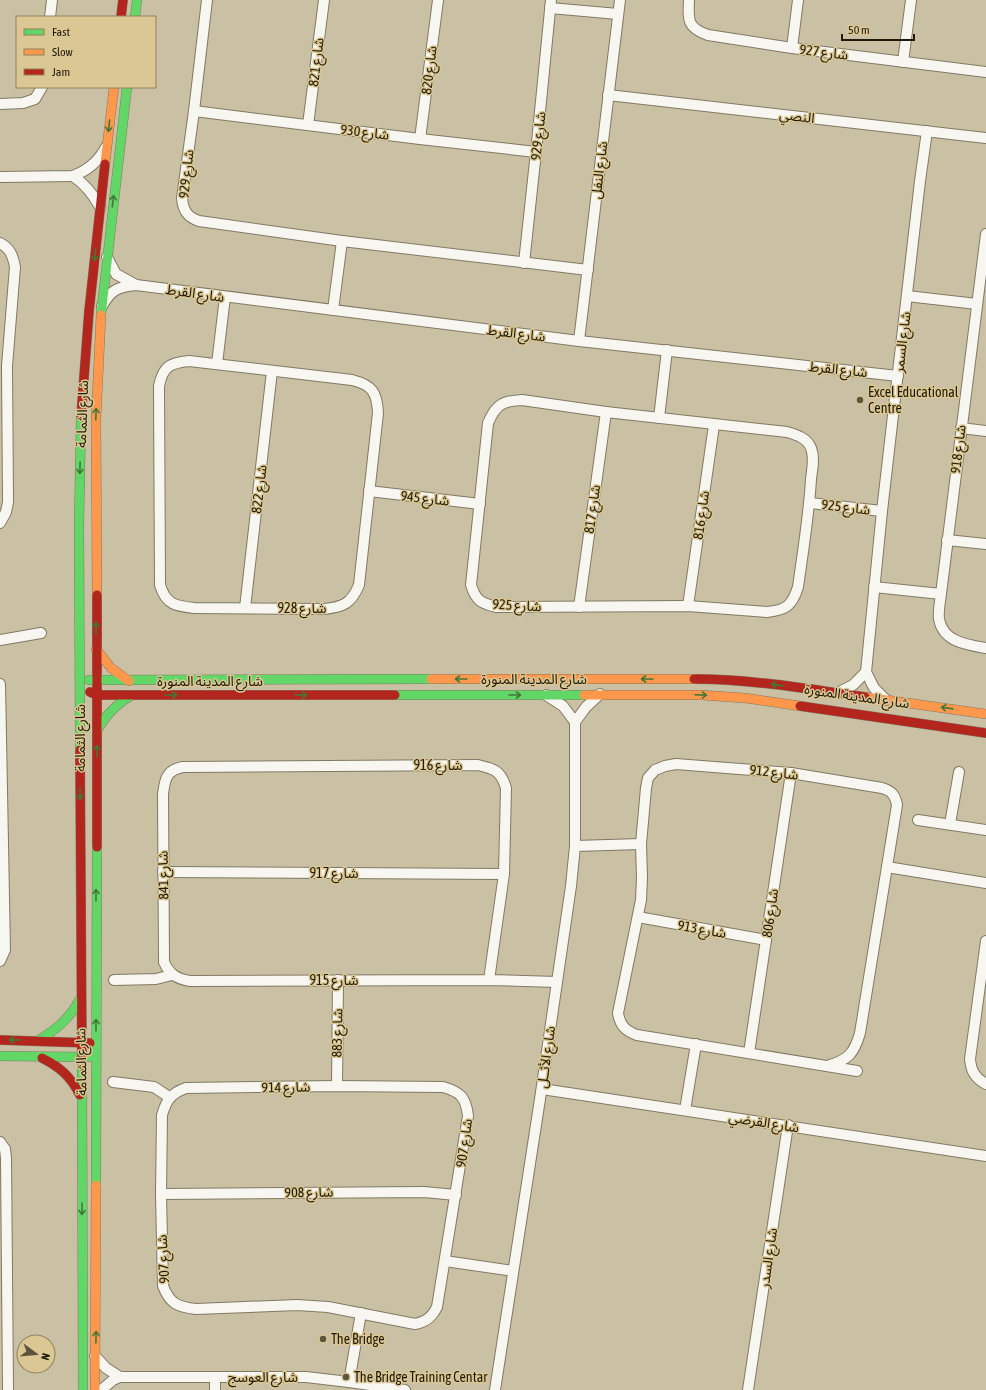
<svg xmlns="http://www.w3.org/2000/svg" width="986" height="1390" font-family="'Asap Condensed','Noto Sans Arabic',sans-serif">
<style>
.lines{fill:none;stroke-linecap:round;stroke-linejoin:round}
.street-casing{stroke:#817963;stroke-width:12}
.fast-casing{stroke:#817963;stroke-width:10}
.slow-casing{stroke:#817963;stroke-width:10}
.jam-casing{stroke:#817963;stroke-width:10}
.street{stroke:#f7f6f1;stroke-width:10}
.fast{stroke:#63d668;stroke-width:9}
.slow{stroke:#ff974d;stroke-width:9}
.jam{stroke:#b3261e;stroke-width:9}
.oneway{stroke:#427837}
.poi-dot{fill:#5c543d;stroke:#dac794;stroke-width:1.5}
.labels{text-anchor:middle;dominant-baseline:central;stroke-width:3;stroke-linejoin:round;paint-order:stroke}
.street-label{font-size:14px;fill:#211a06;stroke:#dac794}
.poi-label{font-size:14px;fill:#211a06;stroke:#dac794;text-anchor:start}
</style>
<rect width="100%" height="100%" fill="#cac0a4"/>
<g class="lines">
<defs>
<g id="street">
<path d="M207,0L194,111L182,198C183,210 187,217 199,221L342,241L588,270"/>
<path d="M689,0C688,20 687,28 708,35L792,48L986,72"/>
<polyline points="550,8 618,14"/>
<polyline points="50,17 52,0"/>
<polyline points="792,48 798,0"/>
<polyline points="903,62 911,0"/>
<polyline points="608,95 986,138"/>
<polyline points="0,104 23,103 35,99 42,87"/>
<polyline points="194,111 420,139 536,152"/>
<polyline points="308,125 324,0"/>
<polyline points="420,139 438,0"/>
<path d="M73,176C85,184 93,194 100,207"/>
<path d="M0,177L73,176C88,170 98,162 106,147"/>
<path d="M986,234L941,594C940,602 938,611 939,619C943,642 967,645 986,648"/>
<path d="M0,243C10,248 13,256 15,267L7,366L8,502L6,512L0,523"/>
<polyline points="107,257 116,274 136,285"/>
<polyline points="524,263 536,152 551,0"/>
<polyline points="907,296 977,304"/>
<path d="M102,306C111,290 117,287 136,285L579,341L898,376"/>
<polyline points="333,310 342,241"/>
<polyline points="579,341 620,0"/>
<path d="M189,361L352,380C372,385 377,392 378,413L359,585C351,604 343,607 324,609L194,608C176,606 166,605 160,585L159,386C163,366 170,363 189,361Z"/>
<polyline points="217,364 225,297"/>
<path d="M522,400L606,412L787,432C797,435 807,438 811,448C815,458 812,470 811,479C809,515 803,551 798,587C792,606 786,610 767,612L688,606L496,607C481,603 476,601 471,585L488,423C496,404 503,401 522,400Z"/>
<polyline points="659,418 667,350"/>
<polyline points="961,428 986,431"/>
<polyline points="369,491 480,504"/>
<polyline points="810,503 882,511"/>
<polyline points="947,540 986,544"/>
<polyline points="874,587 941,594"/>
<polyline points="688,606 714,425"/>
<polyline points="579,607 606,412"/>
<polyline points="245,608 272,371"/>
<polyline points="0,640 41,633"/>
<polyline points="0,684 5,950 0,961"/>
<polyline points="837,693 853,685 866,672"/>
<polyline points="886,700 874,688 866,672 882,511 920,181 927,131"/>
<polyline points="575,722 586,707 600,694"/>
<polyline points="918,820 986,830"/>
<polyline points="950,824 959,772"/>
<polyline points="575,846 641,844"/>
<polyline points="887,867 986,883"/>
<polyline points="163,872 504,874"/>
<polyline points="638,917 766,940"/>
<path d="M986,941L970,1059C971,1071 975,1078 986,1084"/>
<polyline points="114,980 156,979 172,975"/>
<path d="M489,980L504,874L506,788C501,771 495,769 478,765L183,767C166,770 165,779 163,794L164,962C169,974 177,979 190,981L489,980L557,982"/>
<polyline points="749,1053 791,773"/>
<path d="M827,1066C848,1060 854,1054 860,1033L897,805C895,795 892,791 882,788L791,773L676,764L665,766L655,770L648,778L646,788L641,844L642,878L641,900L618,1013C620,1026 626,1031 637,1035L857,1071"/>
<polyline points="113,1082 154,1087 169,1097"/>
<path d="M337,1086L443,1087C461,1092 466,1098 468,1116L437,1307C432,1317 426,1322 415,1324L328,1307L297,1305L196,1309C178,1307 170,1304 163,1286L161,1194L162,1115C166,1101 171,1093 186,1088Z"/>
<polyline points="337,1086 338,980"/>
<polyline points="542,1089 986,1156"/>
<polyline points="685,1110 696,1044"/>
<polyline points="0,1142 5,1149 6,1158 8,1390"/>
<polyline points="161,1194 424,1192 456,1195"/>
<polyline points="445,1261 513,1271"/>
<polyline points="95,1356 106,1368 120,1377"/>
<polyline points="349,1382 361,1313"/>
<polyline points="101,1390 113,1380 120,1377 306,1377 349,1382 405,1390"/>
<polyline points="215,1390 215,1377"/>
<polyline points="495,1390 540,1099 571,886 575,846 575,722 563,706 546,695"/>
<polyline points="748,1390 788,1125"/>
</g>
<g id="fast">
<polyline points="135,17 137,0"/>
<polyline points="101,315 127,87"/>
<polyline points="89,680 431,679"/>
<polyline points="395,695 584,695"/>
<path d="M97,731C105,715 117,704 132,695"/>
<polyline points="80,750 79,525 81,417"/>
<path d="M39,1040C57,1029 70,1018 80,999"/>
<polyline points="0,1056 89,1057"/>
<polyline points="82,1066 83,1390"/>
<polyline points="96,1185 97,847"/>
</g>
<g id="slow">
<polyline points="105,164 114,87"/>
<polyline points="97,595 96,419 101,315"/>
<polyline points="96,649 111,668 129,681"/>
<polyline points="431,679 694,679"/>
<polyline points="584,695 701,695 745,698 800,706"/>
<polyline points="865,697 986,714"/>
<polyline points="95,1390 96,1185"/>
</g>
<g id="jam">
<polyline points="121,17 123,0"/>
<polyline points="81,417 89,311 105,164"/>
<path d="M694,679C751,679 808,689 865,697"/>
<polyline points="90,692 97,695 395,695"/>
<polyline points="800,706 986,733"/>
<polyline points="80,750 82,1066"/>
<polyline points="97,847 97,595"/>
<polyline points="0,1040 90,1043"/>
<path d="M42,1058C60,1067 71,1077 80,1095"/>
</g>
</defs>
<use href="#street" class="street-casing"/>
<use href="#fast" class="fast-casing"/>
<use href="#slow" class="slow-casing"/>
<use href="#jam" class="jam-casing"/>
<use href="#street" class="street"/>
<use href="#fast" class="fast"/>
<use href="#slow" class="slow"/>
<use href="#jam" class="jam"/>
</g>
<defs><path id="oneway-shaft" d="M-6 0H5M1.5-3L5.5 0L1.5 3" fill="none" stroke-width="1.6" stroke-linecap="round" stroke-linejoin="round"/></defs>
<g class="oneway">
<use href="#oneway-shaft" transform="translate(109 126) rotate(96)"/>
<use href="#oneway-shaft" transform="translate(113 201) rotate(-83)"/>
<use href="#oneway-shaft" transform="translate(95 255) rotate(95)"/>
<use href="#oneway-shaft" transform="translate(96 414) rotate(-88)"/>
<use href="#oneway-shaft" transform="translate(80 468) rotate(91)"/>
<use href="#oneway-shaft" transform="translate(96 628) rotate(-90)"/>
<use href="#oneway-shaft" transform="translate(461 679) rotate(180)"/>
<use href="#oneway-shaft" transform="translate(647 679) rotate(180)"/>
<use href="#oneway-shaft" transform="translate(777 685) rotate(-172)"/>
<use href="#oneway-shaft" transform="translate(171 695)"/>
<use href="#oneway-shaft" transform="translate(301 695)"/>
<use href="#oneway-shaft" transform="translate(515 695)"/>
<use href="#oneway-shaft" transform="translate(701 695) rotate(2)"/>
<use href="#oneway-shaft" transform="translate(947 708) rotate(-172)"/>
<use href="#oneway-shaft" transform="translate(97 751) rotate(-90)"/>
<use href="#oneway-shaft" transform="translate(80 794) rotate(90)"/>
<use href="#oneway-shaft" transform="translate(96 895) rotate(-90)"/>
<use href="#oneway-shaft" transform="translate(96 1025) rotate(-90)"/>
<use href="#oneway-shaft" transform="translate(15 1040) rotate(180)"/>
<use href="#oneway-shaft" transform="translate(82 1209) rotate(90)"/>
<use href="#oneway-shaft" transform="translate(96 1337) rotate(-89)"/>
</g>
<g class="poi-dot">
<circle cx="860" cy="400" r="4"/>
<circle cx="323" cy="1339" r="4"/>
<circle cx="346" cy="1377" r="4"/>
</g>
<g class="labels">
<g class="street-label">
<text transform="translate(824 52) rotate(7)">شارع 927</text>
<text transform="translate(316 62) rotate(-83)">شارع 821</text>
<text transform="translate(429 70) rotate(-83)">شارع 820</text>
<text transform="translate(797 116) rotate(7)">النصي</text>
<text transform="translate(365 132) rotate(7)">شارع 930</text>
<text transform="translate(538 136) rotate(-84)">شارع 929</text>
<text transform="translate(599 170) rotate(-83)">شارع النفل</text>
<text transform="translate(186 174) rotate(-84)">شارع 929</text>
<text transform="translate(195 293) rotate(8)">شارع القرط</text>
<text transform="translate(516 333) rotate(7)">شارع القرط</text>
<text transform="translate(902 342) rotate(-83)">شارع السمر</text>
<text transform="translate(838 369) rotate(6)">شارع القرط</text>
<text transform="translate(82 414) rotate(-88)">شارع الثمامة</text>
<text transform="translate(958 449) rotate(-83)">شارع 918</text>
<text transform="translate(259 489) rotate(-83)">شارع 822</text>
<text transform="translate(425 498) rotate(6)">شارع 945</text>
<text transform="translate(846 507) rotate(7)">شارع 925</text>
<text transform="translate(592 509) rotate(-82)">شارع 817</text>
<text transform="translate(701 515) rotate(-82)">شارع 816</text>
<text transform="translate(517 605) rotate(3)">شارع 925</text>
<text x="302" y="608">شارع 928</text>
<text x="534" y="679">شارع المدينة المنورة</text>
<text x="210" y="681">شارع المدينة المنورة</text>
<text transform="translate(857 696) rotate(8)">شارع المدينة المنورة</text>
<text transform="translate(80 738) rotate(-90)">شارع الثمامة</text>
<text x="438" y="765">شارع 916</text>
<text transform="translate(774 772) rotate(6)">شارع 912</text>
<text x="334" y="873">شارع 917</text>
<text transform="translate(163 875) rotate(-91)">شارع 841</text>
<text transform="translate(770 913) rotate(-82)">شارع 806</text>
<text transform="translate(702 929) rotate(10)">شارع 913</text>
<text x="334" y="980">شارع 915</text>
<text transform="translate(337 1033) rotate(-89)">شارع 883</text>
<text transform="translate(546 1057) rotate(-82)">شارع الأثــل</text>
<text transform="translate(81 1062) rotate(-91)">شارع الثمامة</text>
<text transform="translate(286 1087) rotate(-1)">شارع 914</text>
<text transform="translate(764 1122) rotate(9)">شارع القرضي</text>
<text transform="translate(464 1143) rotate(-82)">شارع 907</text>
<text transform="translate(309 1192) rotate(-1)">شارع 908</text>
<text transform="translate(768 1258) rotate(-82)">شارع السدر</text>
<text transform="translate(163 1259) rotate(-93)">شارع 907</text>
<text x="263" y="1377">شارع العوسج</text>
</g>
<g class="poi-label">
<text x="868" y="392">Excel Educational<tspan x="868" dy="16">Centre</tspan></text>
<text x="331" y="1339">The Bridge</text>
<text x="354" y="1377">The Bridge Training Centar</text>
</g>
</g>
<rect x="16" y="16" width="140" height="72" fill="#dac794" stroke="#90825b"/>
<rect x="24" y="29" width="20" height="6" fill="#63d668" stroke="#90825b"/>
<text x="52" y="36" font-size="12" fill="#211a06">Fast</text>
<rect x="24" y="49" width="20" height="6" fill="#ff974d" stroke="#90825b"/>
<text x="52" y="56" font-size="12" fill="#211a06">Slow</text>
<rect x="24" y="69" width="20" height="6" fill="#b3261e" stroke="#90825b"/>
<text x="52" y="76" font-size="12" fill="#211a06">Jam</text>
<g transform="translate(36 1354) rotate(106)"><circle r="19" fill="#dac794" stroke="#90825b"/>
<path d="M0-3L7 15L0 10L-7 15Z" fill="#5c543d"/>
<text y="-6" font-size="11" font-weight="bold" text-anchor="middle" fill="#211a06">N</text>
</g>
<path d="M842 34v6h72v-6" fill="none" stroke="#211a06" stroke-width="2"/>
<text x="848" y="34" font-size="12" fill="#211a06" stroke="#dac794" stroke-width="3" paint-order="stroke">50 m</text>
</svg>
